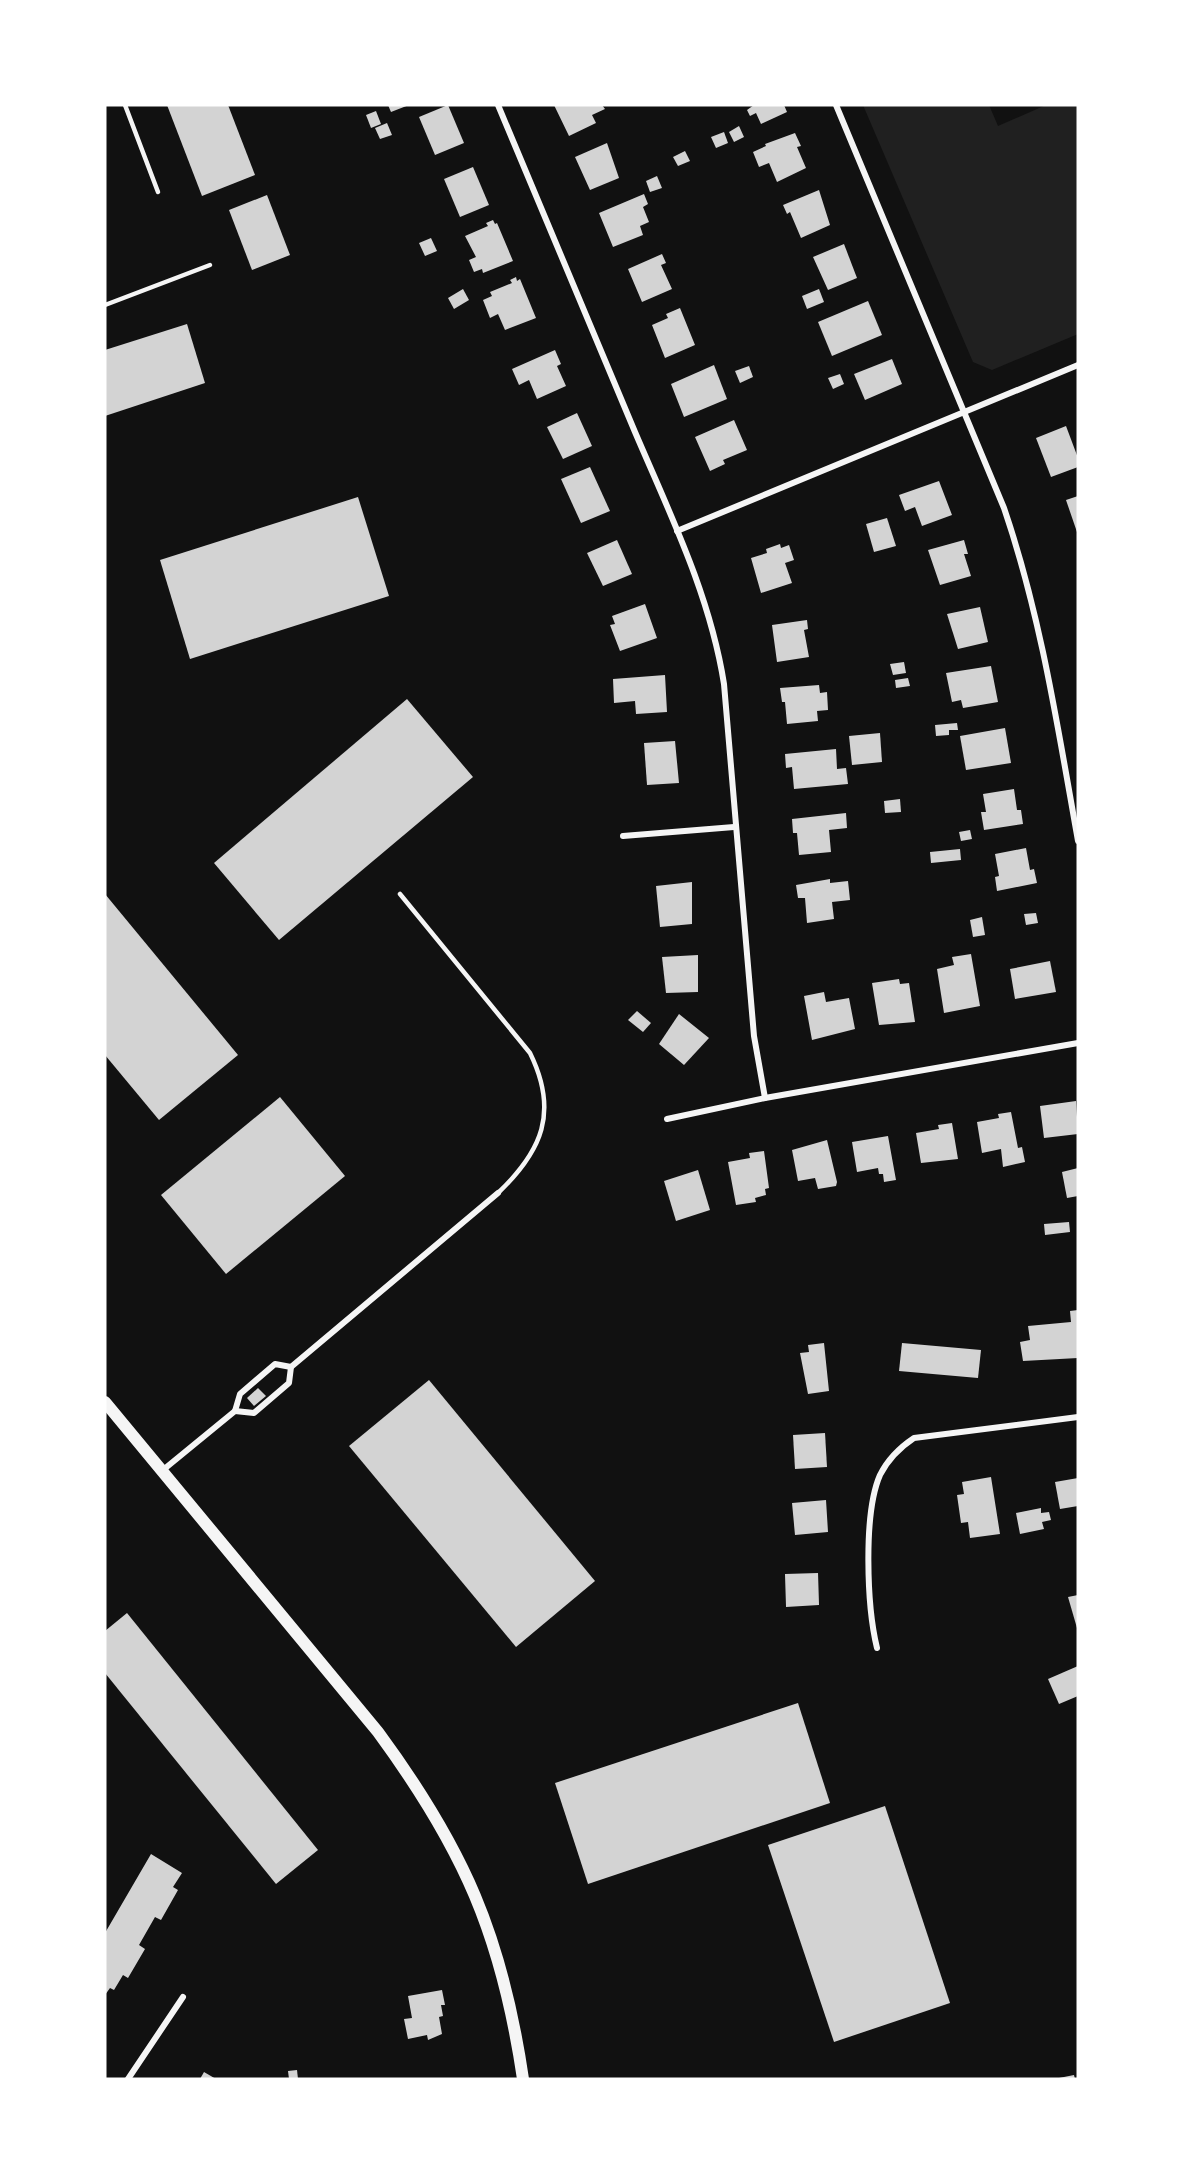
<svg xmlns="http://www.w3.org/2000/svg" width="1183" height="2184" font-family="'Asap Condensed',sans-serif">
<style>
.green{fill:#202020}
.building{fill:#d3d3d3}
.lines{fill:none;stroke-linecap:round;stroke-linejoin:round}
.service{stroke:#f5f5f5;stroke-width:4.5}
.minor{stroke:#f5f5f5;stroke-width:6}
.secondary{stroke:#f5f5f5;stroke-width:12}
</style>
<rect width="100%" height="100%" fill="#111"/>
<polygon class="green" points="863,105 989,105 998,126 1046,105 1078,105 1078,334 992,370 973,362"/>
<g class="building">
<polygon points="167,105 228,105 255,175 202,196"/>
<polygon points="388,105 409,105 391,112"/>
<polygon points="448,105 464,143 435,155 419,117"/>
<polygon points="554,105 602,105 605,109 592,115 596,123 569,136"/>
<polygon points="754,105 784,105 787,112 761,124 756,113 750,116 747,110"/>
<polygon points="376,111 381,124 371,128 366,115"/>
<polygon points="387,123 392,135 380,139 375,128"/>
<polygon points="739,126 744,137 734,142 729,132"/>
<polygon points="724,132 728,143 716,148 711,137"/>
<polygon points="795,133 801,146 797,147 806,168 777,182 769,163 759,167 753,152 766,146 765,144"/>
<polygon points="607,143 619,178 590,190 575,157"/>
<polygon points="685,151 690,161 678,166 673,157"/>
<polygon points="473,167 489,205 460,217 444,179"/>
<polygon points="657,176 662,188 650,192 646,181"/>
<polygon points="819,190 830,225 801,238 790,212 787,214 783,205"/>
<polygon points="644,194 648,204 643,207 649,222 640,226 643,235 613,247 599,213"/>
<polygon points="267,195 290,255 252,270 229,210"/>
<polygon points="493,220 495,224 497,223 513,261 483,273 482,269 474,272 469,260 476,257 465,236 488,226 486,223"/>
<polygon points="431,238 437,251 425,256 419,243"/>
<polygon points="844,244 857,278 828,290 813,257"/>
<polygon points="662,254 666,263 661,265 672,289 642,302 628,269"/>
<polygon points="516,277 517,281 520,279 536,318 505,330 498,314 490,318 483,300 492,296 490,292 512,283 510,280"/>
<polygon points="463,289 469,300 454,309 448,298"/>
<polygon points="819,289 824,302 807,309 802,296"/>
<polygon points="868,301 882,335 832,356 818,322"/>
<polygon points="680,308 695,345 665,358 652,325 668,318 666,314"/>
<polygon points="187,324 205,383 105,416 105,350"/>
<polygon points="555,350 561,364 557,366 566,386 537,399 529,380 519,385 512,369"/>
<polygon points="892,359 902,384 865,400 854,374"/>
<polygon points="714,365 727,399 684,417 671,384"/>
<polygon points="749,366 753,377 740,383 735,371"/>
<polygon points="840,374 844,384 833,389 828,378"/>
<polygon points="577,413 592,446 563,459 547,427"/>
<polygon points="734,420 747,450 723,460 725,464 710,471 695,437"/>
<polygon points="1066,426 1078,458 1078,467 1051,477 1036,438"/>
<polygon points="590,467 610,511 581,523 561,479"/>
<polygon points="939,481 952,515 922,526 915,507 905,511 899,495"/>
<polygon points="1078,496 1078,535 1066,500"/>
<polygon points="358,497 389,596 190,659 160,560"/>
<polygon points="887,518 896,546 874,552 866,524"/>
<polygon points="617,540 632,574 603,586 587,553"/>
<polygon points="964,540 968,554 964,554 971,576 940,585 928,550"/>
<polygon points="780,544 781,548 789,545 794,560 785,563 792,583 761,593 751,558 767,553 766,549"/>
<polygon points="645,604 657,638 620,651 610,625 615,624 612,616"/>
<polygon points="980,607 988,642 958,649 947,614"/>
<polygon points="807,620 808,629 804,630 809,657 777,662 772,625"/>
<polygon points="904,662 906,673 893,675 890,664"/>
<polygon points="991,666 998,702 963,708 961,700 952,702 946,673"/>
<polygon points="665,675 667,712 636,714 635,701 614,703 613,679"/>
<polygon points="908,678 910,686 896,688 895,680"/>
<polygon points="819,685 820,693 827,692 828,710 817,711 818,721 787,724 785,702 782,702 780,688"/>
<polygon points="407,699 473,777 279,940 214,863"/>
<polygon points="957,723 958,730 949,730 949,735 936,736 935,725"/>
<polygon points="1005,728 1011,763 966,770 960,736"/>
<polygon points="880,733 882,762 852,765 849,736"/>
<polygon points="675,741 679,783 647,785 644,743"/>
<polygon points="836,749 837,769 846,768 848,784 794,789 792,767 786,768 785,754"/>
<polygon points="1014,789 1017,810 1021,810 1023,824 984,830 981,812 986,812 983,794"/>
<polygon points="900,799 901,812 885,813 884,801"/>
<polygon points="846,813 847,828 829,830 831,852 799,855 797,833 793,833 792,819"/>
<polygon points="970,830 972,839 961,841 959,832"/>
<polygon points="1026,848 1030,870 1034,869 1037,883 997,891 995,877 999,876 995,854"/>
<polygon points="960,849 961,860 931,863 930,852"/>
<polygon points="830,879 830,883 848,881 850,900 832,902 834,919 807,923 805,898 798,898 796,885"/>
<polygon points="692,882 692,924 660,927 656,886"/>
<polygon points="105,894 238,1055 159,1120 105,1055"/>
<polygon points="1036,913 1038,923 1026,925 1024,914"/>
<polygon points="982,917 985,935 973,937 970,920"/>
<polygon points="971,954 980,1006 944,1013 937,969 954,965 952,957"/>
<polygon points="698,955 698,992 666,993 662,957"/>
<polygon points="1050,961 1056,992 1015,999 1010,969"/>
<polygon points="899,979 900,984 909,983 915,1022 879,1025 872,983"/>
<polygon points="824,992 826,1002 849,998 855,1029 812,1040 804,996"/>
<polygon points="637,1011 651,1023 643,1032 628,1020"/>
<polygon points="679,1014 709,1038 684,1065 659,1044"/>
<polygon points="280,1097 345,1176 226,1274 161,1195"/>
<polygon points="1076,1101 1078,1134 1044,1138 1040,1106"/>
<polygon points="1011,1112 1018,1148 1022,1147 1025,1162 1003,1167 1001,1149 982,1153 977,1122 999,1118 998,1114"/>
<polygon points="952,1123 958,1159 921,1163 916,1133 939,1129 938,1125"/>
<polygon points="888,1136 896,1180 884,1182 883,1174 879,1174 878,1168 857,1172 852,1142"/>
<polygon points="827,1140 837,1182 836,1186 818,1189 815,1178 798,1181 792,1150"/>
<polygon points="764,1151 769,1188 765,1189 766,1195 755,1198 756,1202 736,1205 728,1162 750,1158 749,1153"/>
<polygon points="1078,1168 1078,1196 1067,1198 1062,1172"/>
<polygon points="698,1170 710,1210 676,1221 664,1181"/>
<polygon points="1069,1222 1070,1232 1045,1235 1044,1224"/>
<polygon points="1078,1310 1078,1358 1023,1361 1020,1342 1030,1340 1028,1326 1071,1322 1070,1311"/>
<polygon points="824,1343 829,1391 808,1394 800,1353 809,1352 808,1345"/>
<polygon points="902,1343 981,1350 978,1378 899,1371"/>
<polygon points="429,1380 595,1581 516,1647 349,1446"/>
<polygon points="258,1388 266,1396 254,1406 247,1398"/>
<polygon points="825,1433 827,1467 795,1469 793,1435"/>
<polygon points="991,1477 1000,1534 970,1538 968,1522 961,1523 957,1495 964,1494 962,1482"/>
<polygon points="1078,1478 1078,1506 1060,1509 1055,1482"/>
<polygon points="826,1500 828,1532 795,1535 792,1503"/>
<polygon points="1041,1508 1041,1513 1049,1512 1051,1520 1042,1522 1044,1529 1020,1534 1016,1513"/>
<polygon points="818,1573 819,1605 786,1607 785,1574"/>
<polygon points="1078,1595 1078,1628 1077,1628 1068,1597"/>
<polygon points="127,1613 318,1850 276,1884 105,1673 105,1631"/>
<polygon points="1078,1666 1078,1696 1059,1704 1048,1679"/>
<polygon points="798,1703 830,1803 588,1884 555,1783"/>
<polygon points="885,1806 950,2003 834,2042 768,1845"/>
<polygon points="151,1854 182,1873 173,1887 178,1890 161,1920 155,1917 139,1945 145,1949 128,1978 123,1975 114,1990 110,1988 105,1995 105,1933"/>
<polygon points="442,1990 445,2005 441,2005 443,2016 439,2017 442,2034 428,2040 427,2035 408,2039 404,2019 412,2018 408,1996"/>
<polygon points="297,2070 298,2079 289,2079 288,2071"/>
<polygon points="204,2072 216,2079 200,2079"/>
<polygon points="1074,2075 1075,2079 1059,2079 1059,2078"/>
</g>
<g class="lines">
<g class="service">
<polyline points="125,105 158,192"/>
<polyline points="105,305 210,265"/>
<path d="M400,894L530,1053C559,1112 542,1151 498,1193"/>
</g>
<g class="minor">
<path d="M498,105C544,214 590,323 635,432C670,514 710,595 724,684L754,1036L765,1098"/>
<path d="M836,105L1004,508C1041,616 1058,729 1078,841"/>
<polyline points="677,531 1078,365"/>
<polyline points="623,836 734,827"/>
<polyline points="667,1119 765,1098 1078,1043"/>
<polyline points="235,1411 254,1413 289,1383 291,1367 498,1193"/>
<polyline points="163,1470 235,1411 240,1394 275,1364 291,1367"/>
<path d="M877,1648C867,1607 863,1514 880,1475C888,1459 899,1448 914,1438L1078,1417"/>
<polyline points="128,2079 183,1997"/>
</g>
<path class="secondary" d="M105,1402L378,1732C464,1849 502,1936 523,2079"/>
</g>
<rect width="1183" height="2184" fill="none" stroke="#ffffff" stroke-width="213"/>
</svg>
